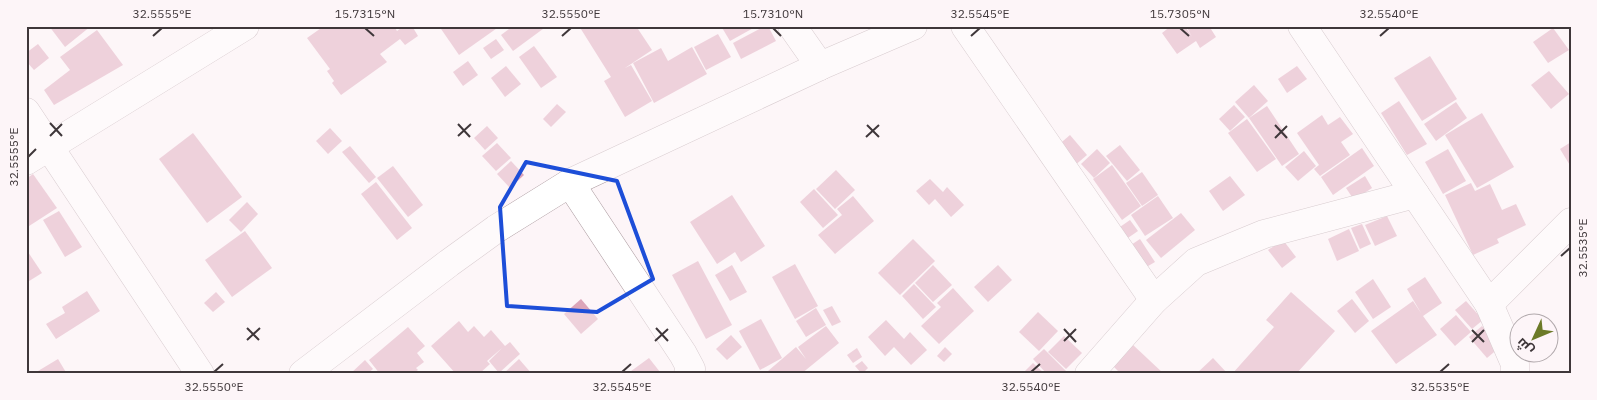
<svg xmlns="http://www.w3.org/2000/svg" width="1597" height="400" font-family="'IBM Plex Sans',Cairo,sans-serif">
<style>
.building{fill:#dca5b9}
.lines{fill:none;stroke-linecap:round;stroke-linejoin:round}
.minor-casing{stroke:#ab9a9f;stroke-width:29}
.minor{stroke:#fff;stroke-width:28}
.marked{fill:none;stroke:#1d4ed8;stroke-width:4;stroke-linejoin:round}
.ticks{fill:none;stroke:#3f373a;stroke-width:2}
.neatline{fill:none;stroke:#3f373a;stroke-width:2}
.ticks-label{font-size:12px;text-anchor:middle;fill:#3f373a}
</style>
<rect width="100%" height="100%" fill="#fdf5f8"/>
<g class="building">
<polygon points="49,26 91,26 65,47"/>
<polygon points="324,26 394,26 397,31 404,26 412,26 418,36 405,45 400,39 380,54 387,62 341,95 332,83 334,81 327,71 330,69 307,38"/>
<polygon points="439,26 500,26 459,55"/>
<polygon points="513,26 547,26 513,51 501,35"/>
<polygon points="579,26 636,26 652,50 625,68 631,65 652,101 625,117 604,81 611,77"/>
<polygon points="721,26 757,26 730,41"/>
<polygon points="765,26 768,26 776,41 741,59 733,43"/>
<polygon points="1171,26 1185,26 1192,37 1186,26 1209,26 1216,37 1200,48 1196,41 1177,54 1162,33"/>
<polygon points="1553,28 1569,50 1548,63 1533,42"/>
<polygon points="97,30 123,65 54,105 44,90 70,70 60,57"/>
<polygon points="718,34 731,57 706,70 694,47"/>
<polygon points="496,39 504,50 491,59 483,48"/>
<polygon points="38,44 49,58 34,70 26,61 26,53"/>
<polygon points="534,46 557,77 541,88 519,57"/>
<polygon points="692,47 707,74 654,103 633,63 661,48 668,61"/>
<polygon points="1430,56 1457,99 1422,121 1394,78"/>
<polygon points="468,61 478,75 463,86 453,72"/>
<polygon points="506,66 521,84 505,97 491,78"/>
<polygon points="1297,66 1307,79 1287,93 1278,79"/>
<polygon points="1549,71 1569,94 1551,109 1531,85"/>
<polygon points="1254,85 1268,101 1249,118 1235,102"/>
<polygon points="1399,101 1427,144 1407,155 1381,113"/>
<polygon points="1456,102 1467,118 1436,141 1424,124"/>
<polygon points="557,104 566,112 551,127 543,119"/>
<polygon points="1234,105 1245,117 1230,131 1219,119"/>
<polygon points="1267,106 1299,154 1282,166 1249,118"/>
<polygon points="1482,113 1514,167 1477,188 1445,135"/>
<polygon points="1322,115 1328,125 1340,117 1353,134 1341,142 1350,155 1320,176 1314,169 1319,165 1297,133"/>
<polygon points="1247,119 1276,159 1257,172 1228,133"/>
<polygon points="487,126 498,138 485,150 474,138"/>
<polygon points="330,128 342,141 328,154 316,141"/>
<polygon points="193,133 242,197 207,223 159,159"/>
<polygon points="1070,135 1087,155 1073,167 1056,147"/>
<polygon points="1571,142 1571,167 1560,149"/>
<polygon points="497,143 511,158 496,171 482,156"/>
<polygon points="1120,145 1140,170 1127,181 1106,156"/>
<polygon points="350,146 376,177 369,183 342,152"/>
<polygon points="1362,148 1374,166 1333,195 1321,177"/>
<polygon points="1097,149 1110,163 1094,178 1081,164"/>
<polygon points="1448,149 1466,181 1443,194 1425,162"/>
<polygon points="1304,151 1316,166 1298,181 1285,167"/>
<polygon points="511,161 524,175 510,188 497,174"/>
<polygon points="1112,165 1141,206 1122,220 1093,179"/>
<polygon points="393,166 423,205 408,217 377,178"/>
<polygon points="836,170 855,190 835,209 816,189"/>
<polygon points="1142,172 1158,195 1142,206 1126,183"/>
<polygon points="33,174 57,208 26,228 26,179"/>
<polygon points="1230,176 1245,195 1223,211 1209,191"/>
<polygon points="1365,176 1372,188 1354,200 1346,188"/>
<polygon points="930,179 943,192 947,187 964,205 951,217 935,199 929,205 916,191"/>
<polygon points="376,182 412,228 397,240 361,194"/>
<polygon points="1471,183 1475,191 1490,184 1502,210 1516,204 1526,225 1497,239 1499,243 1473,255 1445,195"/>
<polygon points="814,189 838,215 823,228 800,202"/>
<polygon points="732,195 765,246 741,262 735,252 717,264 690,222"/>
<polygon points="853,196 874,221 835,254 818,235 842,215 837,209"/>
<polygon points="1158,196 1173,218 1145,236 1131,215"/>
<polygon points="247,202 258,214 241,232 229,220"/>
<polygon points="59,211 82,247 65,257 43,220"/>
<polygon points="1181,213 1195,230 1161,258 1146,240"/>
<polygon points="1387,216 1397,236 1375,246 1365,225"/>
<polygon points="1130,220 1138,231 1125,240 1117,229"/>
<polygon points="1362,224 1371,244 1360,249 1351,228"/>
<polygon points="1349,229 1359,251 1337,261 1328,239"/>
<polygon points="245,231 272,268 232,297 205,260"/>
<polygon points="913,239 935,261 900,295 878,273"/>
<polygon points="1140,239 1155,262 1143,269 1128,247"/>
<polygon points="1283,240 1296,257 1282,268 1268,250"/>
<polygon points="26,249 42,273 26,283"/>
<polygon points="698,261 732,325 706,339 672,275"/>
<polygon points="795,264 818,306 795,319 772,277"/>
<polygon points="732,265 747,292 730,301 715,275"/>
<polygon points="933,265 952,285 933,302 915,283"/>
<polygon points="998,265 1012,280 988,302 974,287"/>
<polygon points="1425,277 1442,303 1423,316 1437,335 1396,364 1371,331 1413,301 1421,313 1407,289"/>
<polygon points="1373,279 1391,307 1373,319 1355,292"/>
<polygon points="914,284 936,307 923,319 902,296"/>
<polygon points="953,288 974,311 939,344 921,326 941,307 937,303"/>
<polygon points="87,291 100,311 56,339 46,324 65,313 62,307"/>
<polygon points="216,292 225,302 213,312 204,303"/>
<polygon points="1291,292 1335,331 1296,374 1232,374 1274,327 1266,320"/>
<polygon points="581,299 598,319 581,334 564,314"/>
<polygon points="1352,299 1369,321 1355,333 1337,311"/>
<polygon points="1466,301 1483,320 1472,329 1455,310"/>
<polygon points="832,306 841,322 832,326 823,310"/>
<polygon points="816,308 826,325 806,337 796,321"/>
<polygon points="1038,312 1058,331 1039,351 1019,332"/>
<polygon points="1456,315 1471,332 1455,346 1440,329"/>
<polygon points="761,319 782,358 760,370 739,331"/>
<polygon points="886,320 904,339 910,332 927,350 911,365 894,347 885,356 868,337"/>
<polygon points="459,321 468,332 474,326 484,337 491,330 505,346 510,342 520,354 499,373 489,361 502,348 487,361 490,364 479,374 456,374 431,346"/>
<polygon points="826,326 839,343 801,374 770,374 768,371 796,347 806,359 798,347"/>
<polygon points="1482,326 1500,347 1487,358 1469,337"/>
<polygon points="408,327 425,346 417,353 424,362 416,368 418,370 413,374 380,374 369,360"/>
<polygon points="731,335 742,347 727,360 716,349"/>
<polygon points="1064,336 1082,353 1066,369 1048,352"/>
<polygon points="1132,344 1164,374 1121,374 1112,365"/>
<polygon points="945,347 952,354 944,362 937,356"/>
<polygon points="857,348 862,357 853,363 847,355"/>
<polygon points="1044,349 1066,371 1063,374 1047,374 1033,359"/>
<polygon points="649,358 660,372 657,374 627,374"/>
<polygon points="1213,358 1228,374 1196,374"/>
<polygon points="58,359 67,374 40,374 38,371"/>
<polygon points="519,359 532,374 503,374"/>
<polygon points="365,360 373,369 367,374 350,374"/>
<polygon points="862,361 868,368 862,374 855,366"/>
<polygon points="1033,363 1045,374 1022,374"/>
</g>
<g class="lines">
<defs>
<g id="minor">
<polyline points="792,26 820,66"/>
<polyline points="965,26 1154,300"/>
<polyline points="1302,26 1489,304 1515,364 1515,374"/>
<polyline points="26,112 200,374"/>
<polyline points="26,161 245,26"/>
<polyline points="570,183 683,354 691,369 688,374"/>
<polyline points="1489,304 1571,222"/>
<polyline points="303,374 449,263 496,229 570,183 820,66 913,26"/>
<polyline points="1089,374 1154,300 1196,262 1264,234 1415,194"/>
</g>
</defs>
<use href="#minor" class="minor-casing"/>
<use href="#minor" class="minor"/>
</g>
<path d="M0 0H1597V400H0ZM526,162L617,181L653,279L597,312L507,306L500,207Z" fill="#fdf5f8" fill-opacity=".55" fill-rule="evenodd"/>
<path class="marked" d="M526,162L617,181L653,279L597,312L507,306L500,207Z"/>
<path class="ticks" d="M365,28L374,36M773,28L781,36M1180,28L1189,36M153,36L162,28M562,36L571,28M971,36L980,28M1380,36L1389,28M50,123L62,136M458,124L470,137M867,125L879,137M1275,125L1287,138M50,136L62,124M458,136L471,124M866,137L879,125M1275,138L1287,126M28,157L36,149M1561,256L1570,248M247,328L259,340M656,328L668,341M1064,329L1076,342M1472,330L1484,342M247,340L260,328M655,341L668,329M1064,341L1076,329M1472,342L1484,330M214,372L223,364M622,372L631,364M1031,372L1040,364M1440,372L1449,364"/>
<rect width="1597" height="400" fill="none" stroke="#fdf5f8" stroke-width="55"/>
<g transform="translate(1534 338) rotate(226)"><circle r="24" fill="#fdf5f8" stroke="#b1a9ac"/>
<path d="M0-4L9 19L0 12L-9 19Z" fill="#6c7a28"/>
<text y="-8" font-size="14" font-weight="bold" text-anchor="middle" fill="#3f373a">ش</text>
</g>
<rect x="28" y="28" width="1542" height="344" class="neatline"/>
<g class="ticks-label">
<text x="162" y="18">32.5555°E</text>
<text x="365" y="18">15.7315°N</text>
<text x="571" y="18">32.5550°E</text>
<text x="773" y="18">15.7310°N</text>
<text x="980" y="18">32.5545°E</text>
<text x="1180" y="18">15.7305°N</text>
<text x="1389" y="18">32.5540°E</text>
<text transform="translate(14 157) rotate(-90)" y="4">32.5555°E</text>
<text transform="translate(1583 248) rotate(-90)" y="4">32.5535°E</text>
<text x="214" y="391">32.5550°E</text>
<text x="622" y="391">32.5545°E</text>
<text x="1031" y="391">32.5540°E</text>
<text x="1440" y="391">32.5535°E</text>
</g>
</svg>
